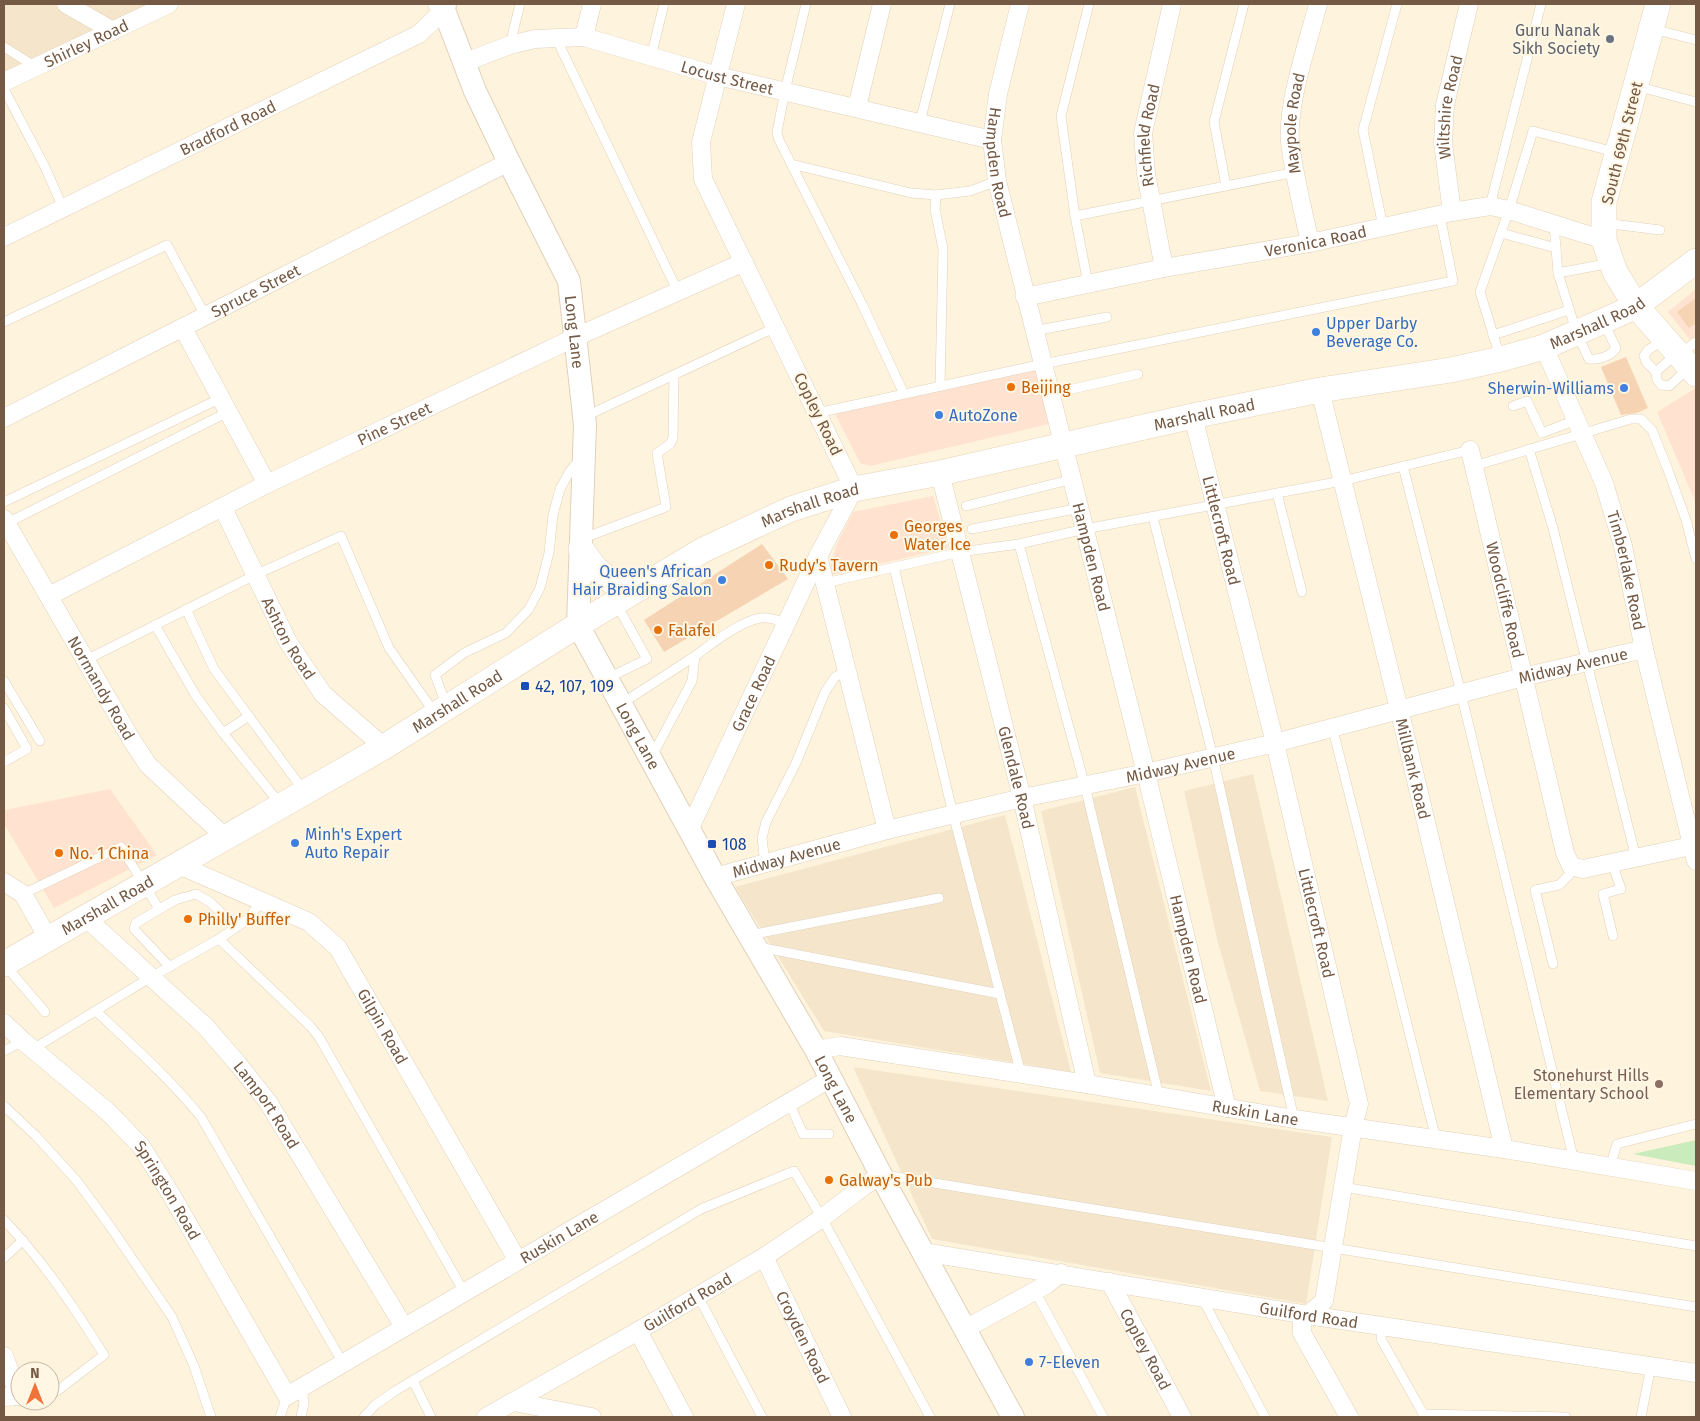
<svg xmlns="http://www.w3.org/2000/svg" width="1700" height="1421" font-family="'Fira Sans',sans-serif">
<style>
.residential{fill:#f5e6cb}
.commercial{fill:#ffe2cf}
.green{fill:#caebbb}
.building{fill:#f5d3b3}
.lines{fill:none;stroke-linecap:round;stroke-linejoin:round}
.service-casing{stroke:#e1d0b9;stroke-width:10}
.minor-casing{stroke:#e1d0b9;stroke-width:19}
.tertiary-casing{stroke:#e1d0b9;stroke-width:24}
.secondary-casing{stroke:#e7d2b6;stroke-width:26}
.service{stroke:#fff;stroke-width:9}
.minor{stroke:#fff;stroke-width:18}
.tertiary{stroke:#fff;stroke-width:22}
.secondary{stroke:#fff;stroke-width:25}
.worship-dot{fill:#6b7280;stroke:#fff7e4;stroke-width:2}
.shop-dot{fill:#3f7fe0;stroke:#fff7e4;stroke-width:2}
.food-dot{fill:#e8710a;stroke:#fff7e4;stroke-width:2}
.transit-dot{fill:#1a4fb4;stroke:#fff7e4;stroke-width:2}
.education-dot{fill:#8d6e63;stroke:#fff7e4;stroke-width:2}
.labels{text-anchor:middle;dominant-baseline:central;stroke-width:4;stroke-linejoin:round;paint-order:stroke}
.worship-label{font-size:16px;fill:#5b616d;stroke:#fff7e4;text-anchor:end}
.street-label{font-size:16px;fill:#745a44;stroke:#fff7e4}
.shop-label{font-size:16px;fill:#366cbe;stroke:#fff7e4;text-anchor:start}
.food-label{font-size:16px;fill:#c56008;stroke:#fff7e4;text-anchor:start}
.transit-label{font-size:16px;fill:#164399;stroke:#fff7e4;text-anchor:start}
.education-label{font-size:16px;fill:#785e54;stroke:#fff7e4;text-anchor:end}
</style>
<rect width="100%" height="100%" fill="#fef4dd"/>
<g class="residential">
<polygon points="4,4 158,4 4,81"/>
<polygon points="1253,774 1328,1101 1260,1091 1217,939 1184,791"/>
<polygon points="1135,787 1211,1091 1100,1073 1041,811"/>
<polygon points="1005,815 1071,1072 824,1031 735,887"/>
<polygon points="853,1067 1332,1137 1306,1304 932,1239"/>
</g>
<g class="commercial">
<polygon points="1696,289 1696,347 1668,312"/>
<polygon points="1035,370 1049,424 870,466 860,463 835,414"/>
<polygon points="1696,388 1696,503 1657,412"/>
<polygon points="933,496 948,548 828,576 836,546 853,512"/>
<polygon points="110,789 157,855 54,908 4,824 4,810"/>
</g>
<polygon class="green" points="1696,1140 1696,1166 1633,1154"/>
<g class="building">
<polygon points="1696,298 1696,323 1689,328 1677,312"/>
<polygon points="1626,357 1648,408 1637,413 1621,415 1601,367"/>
<polygon points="762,544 788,579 664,652 644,620"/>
</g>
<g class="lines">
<defs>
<g id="service">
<polyline points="806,4 785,91 777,132 779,140 863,306 904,394"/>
<polyline points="1653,29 1696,40"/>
<polyline points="556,38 678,292"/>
<polyline points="510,45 520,4"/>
<polyline points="4,47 36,67"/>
<polyline points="651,57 664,4"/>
<polyline points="1636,86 1696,102"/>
<polyline points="4,89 45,167 63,208"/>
<polyline points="920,122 950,4"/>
<polyline points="791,164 911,193 936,195 970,191 997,181"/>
<polyline points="1226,186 1214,122 1244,4"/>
<polyline points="936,195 935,209 943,249 940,386"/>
<polyline points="1490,206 1541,4"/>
<polyline points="1075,216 1296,172"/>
<polyline points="1604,223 1660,230"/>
<path d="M1554,224L1558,273L1577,334L1589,359C1599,360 1611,356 1616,348L1604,323"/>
<polyline points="1383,227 1363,130 1397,4"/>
<polyline points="1501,233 1556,248"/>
<polyline points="1558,273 1611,263"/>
<polyline points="1088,284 1075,216 1061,116 1089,4"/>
<polyline points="4,322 167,245 206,317"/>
<polyline points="1034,331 1107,317"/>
<polyline points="1493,335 1569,310"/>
<polyline points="1681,353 1696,342"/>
<polyline points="1676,354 1656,372 1657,380 1661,385 1669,386 1688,369"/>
<polyline points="1500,357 1480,292 1509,210 1533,131 1615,152"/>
<polyline points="1656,372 1647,363 1644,356 1648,350 1665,339"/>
<polyline points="1051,394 1138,374"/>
<polyline points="1513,406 1527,401 1542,433 1576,420"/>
<polyline points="817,413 1043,364 1453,281 1440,215"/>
<polyline points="584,417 776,327"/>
<polyline points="1529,449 1553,528 1636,858"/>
<polyline points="1403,466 1461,693 1574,1161"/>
<polyline points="1474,466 1631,419 1641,419 1652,430 1668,470 1686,520 1696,559"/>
<polyline points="1277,493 1302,592"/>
<polyline points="4,502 221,398"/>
<polyline points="966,506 1073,479"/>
<polyline points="1153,517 1213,757 1294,1119"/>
<polyline points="7,523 228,412"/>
<polyline points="972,529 1080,508"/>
<polyline points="581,539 666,507 657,453 670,444 673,438 674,375"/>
<polyline points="1019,544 1085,786 1159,1096"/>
<polyline points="894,567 953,814 1021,1074"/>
<polyline points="825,583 960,552 1019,544 1085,529 1342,481 1470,450"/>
<polyline points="186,609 214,669 304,791"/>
<polyline points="155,625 196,696 223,733 281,805"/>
<path d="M695,656C710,645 748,615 767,618C774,618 780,622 786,624"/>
<polyline points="86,660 255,575 341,536 389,648 434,712"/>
<polyline points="608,678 647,659 617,605"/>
<polyline points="4,681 40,741"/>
<polyline points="621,704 695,656 692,681 651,758"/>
<polyline points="447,707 435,675 464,653 506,633 529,609 540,588 549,553 553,515 560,489 570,471 579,460"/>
<polyline points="4,708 27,749 4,762"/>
<polyline points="1332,726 1436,1139"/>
<polyline points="223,733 249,716"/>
<polyline points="765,863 762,838 766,822 796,763 825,692 835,677 847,671"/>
<polyline points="1612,863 1621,889 1603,894 1613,936"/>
<polyline points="23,894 121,847 159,909"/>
<polyline points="750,935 939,898"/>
<polyline points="219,939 310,1026 319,1037 464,1292"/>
<polyline points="759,947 1000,994"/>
<polyline points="1553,964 1535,890 1559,885 1576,868"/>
<polyline points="6,966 45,1012"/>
<polyline points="170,967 134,929 136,923 175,900 196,894 210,902 236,927"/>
<path d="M96,1011C132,1045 169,1078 201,1117L343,1363"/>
<polyline points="33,1049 151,977 219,939 248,919 261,901"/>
<polyline points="4,1051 23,1041"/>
<polyline points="789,1102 803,1134 829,1134"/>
<polyline points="4,1106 36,1136 77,1181 112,1229 172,1317 194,1366 211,1417"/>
<polyline points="1610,1167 1617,1144 1696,1124"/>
<polyline points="885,1175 1696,1307"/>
<polyline points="1343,1187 1696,1246"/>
<path d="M4,1220C43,1261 74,1307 104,1355L57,1391L50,1392"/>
<polyline points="4,1258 23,1240"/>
<polyline points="1035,1291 1103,1417"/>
<polyline points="698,1296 762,1417"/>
<polyline points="1202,1298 1265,1417"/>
<polyline points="1382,1326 1381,1339 1425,1417"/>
<polyline points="413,1381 431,1417"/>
<polyline points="1423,1414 1566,1417"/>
<polyline points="280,1417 287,1396"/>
<polyline points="301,1417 304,1403 302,1387"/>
<polyline points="364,1417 375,1405 395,1391 701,1209 794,1171 822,1218 930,1417"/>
<polyline points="1641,1417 1651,1366"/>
</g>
<g id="minor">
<polyline points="66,4 113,31"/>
<path id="s1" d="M1020,4L998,94L992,140L997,181L1146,773L1227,1108"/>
<polyline points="584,37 592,4"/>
<path id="s2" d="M463,63L510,45L535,39L584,37L718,76L992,140"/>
<path id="s3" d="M4,82L169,4"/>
<polyline points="857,107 882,4"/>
<path id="s4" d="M1452,212L1443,143L1445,105L1469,4"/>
<path id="s5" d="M4,237L419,34L444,10L437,4"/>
<path id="s6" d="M1310,243C1303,210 1294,176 1290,142C1287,102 1308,43 1318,4"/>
<path id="s7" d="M1164,268L1146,174L1143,133L1172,4"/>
<path id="s8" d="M1025,297L1164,268L1310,243L1452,212L1490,206L1509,210L1604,240"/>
<polyline points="183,328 267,484"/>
<path id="s9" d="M1544,347L1604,483L1623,546L1644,649L1696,861"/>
<path id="s10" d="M1320,390L1399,709L1504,1149"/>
<path id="s11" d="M1193,416L1275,743L1359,1104L1353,1127L1324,1301L1308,1315L1302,1323V1333L1349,1417"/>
<path id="s12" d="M4,418L509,162"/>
<path id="s13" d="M1470,450L1565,853L1571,866L1583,869L1696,845"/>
<path id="s14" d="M940,473L1022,798L1087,1084"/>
<path id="s15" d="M223,508L288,642L323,694L384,747"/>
<path id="s16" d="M4,519L131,739L148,765L225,837"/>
<polyline points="818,556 887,830"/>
<path id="s17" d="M49,596L267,484L576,337L744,262"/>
<path id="s18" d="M689,830L818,556L854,489L703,179L701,142L736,4"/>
<path id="s19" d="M179,865L309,922L338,948L518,1261"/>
<path id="s20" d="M715,877L887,830L1022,798L1146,773L1275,743L1523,677L1644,649"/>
<polyline points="4,882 23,894 48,938"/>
<path id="s21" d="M86,918L205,1026L238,1064L268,1102L404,1327"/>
<path id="s22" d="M4,1023L23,1041L108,1112L141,1146L172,1196L287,1396L831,1078"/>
<path id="s23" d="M816,1050L840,1046L1087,1084L1294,1119L1504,1149L1696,1181"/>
<path id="s24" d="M923,1252L1308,1315L1696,1373"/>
<path id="s25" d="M764,1257L842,1417"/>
<path id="s26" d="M1110,1282L1182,1417"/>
<polyline points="965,1329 1046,1285 1061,1273"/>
<polyline points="638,1331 684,1417"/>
<polyline points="4,1356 19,1396 4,1397"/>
<polyline points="514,1402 592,1417"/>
<path id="s27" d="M486,1417L638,1331L764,1257L822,1218L864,1186L881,1175"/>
</g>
<g id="tertiary">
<path id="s28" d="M445,4L444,10L475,91L509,162L569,281L585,425L578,625L715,877L816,1050L891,1194L1013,1417"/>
</g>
<g id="secondary">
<polyline points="1658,4 1604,202 1604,240 1615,272 1636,306 1696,374"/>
<polyline points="581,549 596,569 611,581 645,585"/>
<path id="s29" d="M4,964L384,747L578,625L703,550L791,509L854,489L940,473L1193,416L1320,390L1451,370L1501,359L1544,347L1608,319L1636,306L1696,261"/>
</g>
</defs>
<use href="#service" class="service-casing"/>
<use href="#minor" class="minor-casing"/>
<use href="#tertiary" class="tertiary-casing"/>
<use href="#secondary" class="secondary-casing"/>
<use href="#service" class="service"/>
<use href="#minor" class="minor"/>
<use href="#tertiary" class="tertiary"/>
<use href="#secondary" class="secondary"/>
</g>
<circle class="worship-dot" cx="1610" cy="39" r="5"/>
<g class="shop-dot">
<circle cx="1316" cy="332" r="5"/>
<circle cx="1624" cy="388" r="5"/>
<circle cx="939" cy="415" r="5"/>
<circle cx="722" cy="580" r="5"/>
<circle cx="295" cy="843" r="5"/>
<circle cx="1029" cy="1362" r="5"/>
</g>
<g class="food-dot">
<circle cx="1011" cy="387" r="5"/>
<circle cx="894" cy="535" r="5"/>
<circle cx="769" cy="565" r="5"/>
<circle cx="658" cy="630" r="5"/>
<circle cx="59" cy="853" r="5"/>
<circle cx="188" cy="919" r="5"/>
<circle cx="829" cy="1180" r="5"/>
</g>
<g class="transit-dot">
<rect x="520" y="681" width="10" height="10" rx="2.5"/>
<rect x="707" y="839" width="10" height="10" rx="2.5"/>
</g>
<circle class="education-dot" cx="1659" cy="1084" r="5"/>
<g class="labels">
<g class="worship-label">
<text x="1600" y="30">Guru Nanak<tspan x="1600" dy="18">Sikh Society</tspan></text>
</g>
<g class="street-label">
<text stroke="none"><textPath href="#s3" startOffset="91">Shirley Road</textPath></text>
<text stroke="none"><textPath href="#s2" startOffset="274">Locust Street</textPath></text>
<text stroke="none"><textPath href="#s4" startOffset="106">Wiltshire Road</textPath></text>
<text stroke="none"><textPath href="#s6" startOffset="122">Maypole Road</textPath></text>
<text stroke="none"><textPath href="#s5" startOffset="249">Bradford Road</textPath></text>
<text stroke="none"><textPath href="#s7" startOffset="135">Richfield Road</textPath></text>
<text transform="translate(1622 143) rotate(-76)">South 69th Street</text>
<text stroke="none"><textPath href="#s1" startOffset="162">Hampden Road</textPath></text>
<text stroke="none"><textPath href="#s8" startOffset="296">Veronica Road</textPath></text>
<text stroke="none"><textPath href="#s12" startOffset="282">Spruce Street</textPath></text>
<text stroke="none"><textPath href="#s29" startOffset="1739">Marshall Road</textPath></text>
<text stroke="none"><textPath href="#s28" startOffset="356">Long Lane</textPath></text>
<text transform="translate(818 414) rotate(64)">Copley Road</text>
<text stroke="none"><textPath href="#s29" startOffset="1334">Marshall Road</textPath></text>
<text stroke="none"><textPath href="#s17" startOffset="386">Pine Street</textPath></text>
<text stroke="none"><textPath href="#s29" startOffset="929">Marshall Road</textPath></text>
<text stroke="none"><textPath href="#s11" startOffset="118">Littlecroft Road</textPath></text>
<text stroke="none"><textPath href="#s1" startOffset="568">Hampden Road</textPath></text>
<text stroke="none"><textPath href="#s9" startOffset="239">Timberlake Road</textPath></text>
<text stroke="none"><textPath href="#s13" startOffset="154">Woodcliffe Road</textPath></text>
<text stroke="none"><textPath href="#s15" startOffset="146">Ashton Road</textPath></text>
<text stroke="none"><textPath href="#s20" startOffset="884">Midway Avenue</textPath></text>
<text stroke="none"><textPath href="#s16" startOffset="195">Normandy Road</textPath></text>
<text stroke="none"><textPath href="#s18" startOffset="151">Grace Road</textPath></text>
<text stroke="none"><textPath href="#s29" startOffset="524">Marshall Road</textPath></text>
<text stroke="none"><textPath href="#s28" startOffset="776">Long Lane</textPath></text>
<text stroke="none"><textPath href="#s20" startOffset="479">Midway Avenue</textPath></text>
<text stroke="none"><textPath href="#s10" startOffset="390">Millbank Road</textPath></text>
<text stroke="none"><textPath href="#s14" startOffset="314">Glendale Road</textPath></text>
<text stroke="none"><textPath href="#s20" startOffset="74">Midway Avenue</textPath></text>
<text stroke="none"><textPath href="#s29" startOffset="119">Marshall Road</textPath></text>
<text stroke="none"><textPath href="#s11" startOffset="522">Littlecroft Road</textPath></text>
<text stroke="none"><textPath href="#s1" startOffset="972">Hampden Road</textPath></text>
<text stroke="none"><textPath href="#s19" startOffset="271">Gilpin Road</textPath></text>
<text stroke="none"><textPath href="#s28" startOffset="1181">Long Lane</textPath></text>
<text stroke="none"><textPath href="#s21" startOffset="261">Lamport Road</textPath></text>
<text stroke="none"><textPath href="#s23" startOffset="445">Ruskin Lane</textPath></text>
<text stroke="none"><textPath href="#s22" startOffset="236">Springton Road</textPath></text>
<text stroke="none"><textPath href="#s22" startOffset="789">Ruskin Lane</textPath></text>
<text stroke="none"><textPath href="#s27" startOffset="232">Guilford Road</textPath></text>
<text stroke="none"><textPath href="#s24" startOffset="391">Guilford Road</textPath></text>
<text stroke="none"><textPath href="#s25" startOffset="89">Croyden Road</textPath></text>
<text stroke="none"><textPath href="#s26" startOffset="76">Copley Road</textPath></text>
</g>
<g class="shop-label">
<text x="1326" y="323">Upper Darby<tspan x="1326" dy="18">Beverage Co.</tspan></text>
<text x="1614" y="388" text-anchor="end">Sherwin-Williams</text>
<text x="949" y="415">AutoZone</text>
<text x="712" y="571" text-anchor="end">Queen's African<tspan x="712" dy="18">Hair Braiding Salon</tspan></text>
<text x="305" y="834">Minh's Expert<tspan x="305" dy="18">Auto Repair</tspan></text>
<text x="1039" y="1362">7-Eleven</text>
</g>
<g class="food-label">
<text x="1021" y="387">Beijing</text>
<text x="904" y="526">Georges<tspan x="904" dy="18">Water Ice</tspan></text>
<text x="779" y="565">Rudy's Tavern</text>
<text x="668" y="630">Falafel</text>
<text x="69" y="853">No. 1 China</text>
<text x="198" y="919">Philly' Buffer</text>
<text x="839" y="1180">Galway's Pub</text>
</g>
<g class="transit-label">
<text x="535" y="686">42, 107, 109</text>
<text x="722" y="844">108</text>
</g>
<g class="education-label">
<text x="1649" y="1075">Stonehurst Hills<tspan x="1649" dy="18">Elementary School</tspan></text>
</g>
</g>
<rect width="1700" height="1421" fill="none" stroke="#745a44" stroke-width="10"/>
<g transform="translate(35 1386)"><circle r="24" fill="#fff7e4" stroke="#c7b8a4"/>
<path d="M0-4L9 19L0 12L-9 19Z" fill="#f07439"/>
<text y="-8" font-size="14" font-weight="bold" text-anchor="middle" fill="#745a44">N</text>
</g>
</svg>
